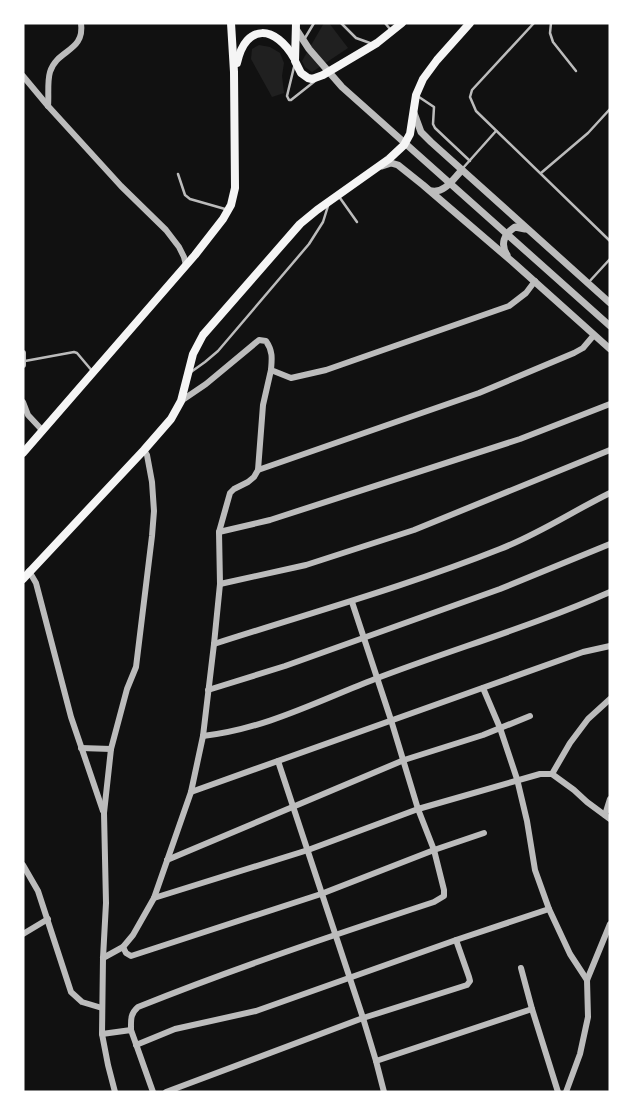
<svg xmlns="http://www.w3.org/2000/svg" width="633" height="1115" font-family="Poppins,sans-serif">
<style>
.green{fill:#202020}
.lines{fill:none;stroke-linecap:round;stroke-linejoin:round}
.service{stroke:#bcbcbc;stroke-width:2.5}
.minor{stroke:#bcbcbc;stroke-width:6}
.tertiary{stroke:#bcbcbc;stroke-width:7}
.secondary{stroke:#f5f5f5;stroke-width:8}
</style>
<rect width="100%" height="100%" fill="#111"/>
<g class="green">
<polygon points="324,23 329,23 348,48 312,72 305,67 302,61"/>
<polygon points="259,45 270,47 280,53 284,63 282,76 284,93 272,97 251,59 252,49"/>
</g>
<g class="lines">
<g class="service">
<polyline points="341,23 356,38 370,43"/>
<polyline points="385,23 390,29"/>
<polyline points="534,23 472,90 470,97 476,111 610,241"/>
<polyline points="551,23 550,33 553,42 576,71"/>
<polyline points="305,38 314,23"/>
<polyline points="294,67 287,96 289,100 291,100 315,81"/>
<polyline points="419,97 434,107 433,124 435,128 470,161"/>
<polyline points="463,168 496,131"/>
<polyline points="541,173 588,133 610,109"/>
<polyline points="178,174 185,195 190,199 225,209"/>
<polyline points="340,198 357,222"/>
<polyline points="588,283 610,259"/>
<polyline points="25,361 74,352 77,353 93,372"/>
<polyline points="191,372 205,362 218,351 309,244 323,222 328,206"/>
</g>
<g class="minor">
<polyline points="23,76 48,106 121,186 166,230 179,247 184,257 186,265"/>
<path d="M48,106C49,95 47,82 50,72C57,49 85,52 81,23"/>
<polyline points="23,353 23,365"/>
<path d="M181,401L206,384L259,340L266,341C273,351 272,359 271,370L291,378L326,370L509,306L526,293L535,281"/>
<polyline points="23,402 28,415 42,430"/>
<polyline points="258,470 263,405 271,370"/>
<polyline points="219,532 270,520 520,439 610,404"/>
<polyline points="29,571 36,583 71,717 103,811"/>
<polyline points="220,584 306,565 414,530 610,450"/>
<path d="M214,644C310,613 407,586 500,549C539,534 573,511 610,493"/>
<polyline points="483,688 500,728 517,779 527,821 535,870 549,909 570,954 587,980"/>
<polyline points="208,690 285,666 500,589 610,544"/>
<path d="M203,736C265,729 318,701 375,679C453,649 533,626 610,592"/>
<polyline points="81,748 111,749"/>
<polyline points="278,761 363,1018 376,1061 384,1092"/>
<polyline points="552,774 570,743 588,719 610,699"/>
<polyline points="191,792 583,652 610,646"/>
<polyline points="605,815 610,799"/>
<polyline points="167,860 404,760 483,735 530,716"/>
<polyline points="23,865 38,891 71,992 82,1002 102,1008"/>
<polyline points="154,898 308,850 418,809 540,774 552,774 574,790 587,802 610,819"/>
<polyline points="23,934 48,919"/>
<polyline points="123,947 126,953 131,956 321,894 434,850 484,833"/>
<polyline points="103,958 123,947 133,935 154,898 191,792 203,736 214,644 220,584 219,532 230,493 234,489 248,482 254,477 258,470 479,393 574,353 583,348 594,335"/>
<polyline points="521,968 532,1009"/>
<path d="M131,1030C131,1020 130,1014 138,1007C235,968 334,935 434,902L444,896V890L434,850L418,809L391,720L352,602"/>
<polyline points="102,1034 131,1030 153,1092"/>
<polyline points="136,1045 175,1029 256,1011 456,940 549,909"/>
<polyline points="376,1061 532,1009 558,1092"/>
<polyline points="115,1092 108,1065 102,1034 103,958 106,903 104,813 111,749 127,689 136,667 152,536 154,511 152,482 147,455 144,450"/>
<polyline points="166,1092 363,1018 467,985 470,981 469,977 456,940"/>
<polyline points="566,1092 580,1054 588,1017 587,980 610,924"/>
</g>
<g class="tertiary">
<polyline points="296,29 309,49 342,87 610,326"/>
<polyline points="414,113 421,132 431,142 610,303"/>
<polyline points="382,166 391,163 398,165 423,185 515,264 610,349"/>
<path d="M432,191C445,193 453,179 462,170"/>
<path d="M507,255C500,244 504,234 515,227L525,229"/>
</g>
<g class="secondary">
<polyline points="296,23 295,61 301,73 308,78 312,79 323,75 377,43 402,23"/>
<path d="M237,63C246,22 276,26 294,58"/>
<polyline points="23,453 195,255 223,219 231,205 235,188 234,72 231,23"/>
<polyline points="23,579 144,450 171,419 181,401 193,354 203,335 300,224 317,210 389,159 404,145 410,134 416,95 423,79 437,60 470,23"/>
</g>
</g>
<rect width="633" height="1115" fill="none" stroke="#ffffff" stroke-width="49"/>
</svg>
